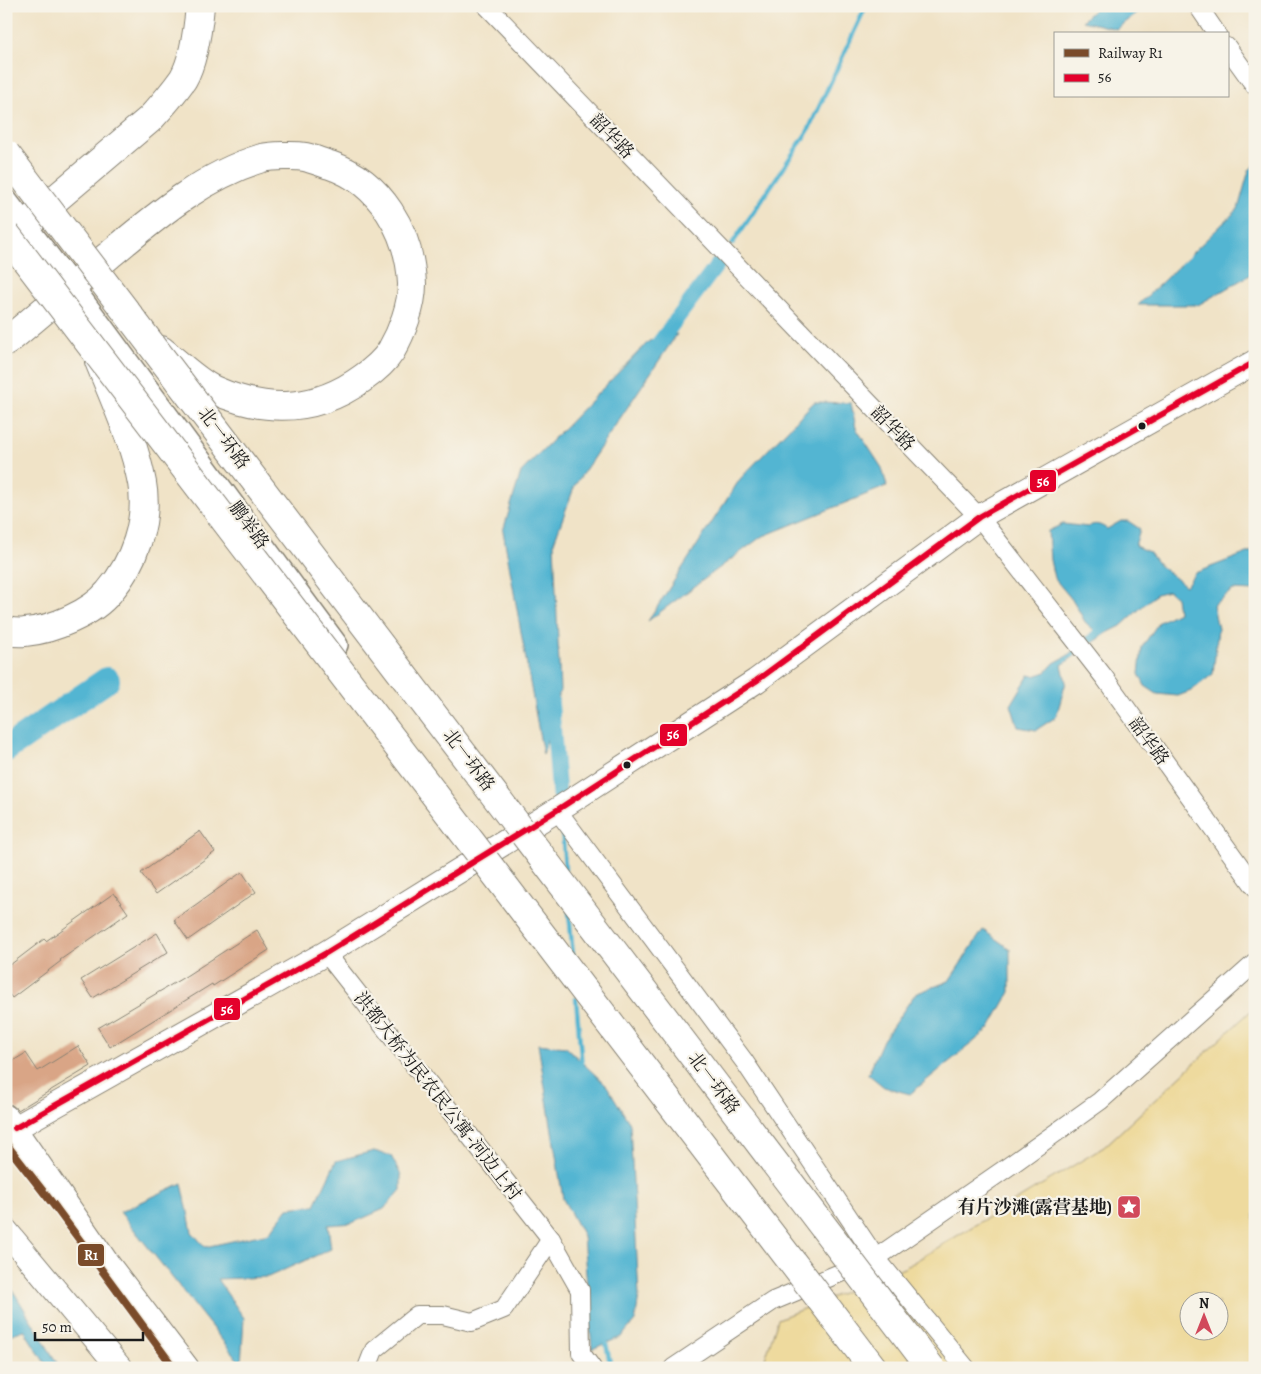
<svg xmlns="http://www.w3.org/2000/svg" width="1261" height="1374" font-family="Alegreya,'Noto Serif SC',serif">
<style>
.sand{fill:#eeda9e;stroke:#857b5d;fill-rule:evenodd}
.water{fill:#53b5d2;stroke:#386877}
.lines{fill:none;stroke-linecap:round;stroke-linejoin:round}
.stream{stroke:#53b5d2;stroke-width:4.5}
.canal{stroke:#53b5d2;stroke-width:15}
.river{stroke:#53b5d2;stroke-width:26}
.building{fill:#d9a586}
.minor-casing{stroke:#868072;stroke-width:20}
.tertiary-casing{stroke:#868072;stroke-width:24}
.secondary-casing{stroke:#868072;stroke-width:26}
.trunk-casing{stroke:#868072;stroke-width:30}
.minor{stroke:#fff;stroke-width:18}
.tertiary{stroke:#fff;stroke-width:21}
.secondary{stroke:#fff;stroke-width:24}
.trunk{stroke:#fff;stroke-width:28}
.trunk-bridge-casing{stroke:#868072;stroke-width:30;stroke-linecap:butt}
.trunk-bridge{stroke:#fff;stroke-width:28}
.bus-1-casing{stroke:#f7f3e8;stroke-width:10}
.bus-1{stroke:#e4002b;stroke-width:6}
.rail-1-casing{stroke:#f7f3e8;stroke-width:11}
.rail-1{stroke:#7a4b2a;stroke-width:8}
.bus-dot{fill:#1c1c1c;stroke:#f7f3e8;stroke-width:2}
.labels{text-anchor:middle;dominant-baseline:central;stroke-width:4.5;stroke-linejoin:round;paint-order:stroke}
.street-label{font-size:18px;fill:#1c1c1c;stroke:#f7f3e8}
.poi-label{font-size:18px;font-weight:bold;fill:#1c1c1c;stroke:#f7f3e8;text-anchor:end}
.line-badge{stroke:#f7f3e8;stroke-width:2}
.badge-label{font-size:14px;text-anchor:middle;font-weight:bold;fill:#fff}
</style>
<rect width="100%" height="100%" fill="#f7f3e8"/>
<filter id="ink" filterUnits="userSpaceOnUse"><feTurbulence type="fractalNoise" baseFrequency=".02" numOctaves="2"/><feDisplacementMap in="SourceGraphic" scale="10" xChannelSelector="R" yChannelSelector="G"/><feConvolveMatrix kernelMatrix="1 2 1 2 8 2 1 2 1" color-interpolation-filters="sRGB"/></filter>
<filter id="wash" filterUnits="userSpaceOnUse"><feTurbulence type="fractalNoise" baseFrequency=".0096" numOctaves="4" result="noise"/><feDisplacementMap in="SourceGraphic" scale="20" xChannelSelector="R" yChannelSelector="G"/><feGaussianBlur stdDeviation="1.12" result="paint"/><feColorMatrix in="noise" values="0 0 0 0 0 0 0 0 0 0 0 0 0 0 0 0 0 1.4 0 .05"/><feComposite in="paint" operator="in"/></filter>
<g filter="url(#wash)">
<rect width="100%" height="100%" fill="#f0e3c7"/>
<path class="sand" d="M1255,1007V1368H762L778,1319L904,1268L1104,1147ZM1188,1302H1218V1332H1188Z"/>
<g class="water">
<polygon points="1098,6 1146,6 1116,29 1082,21"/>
<polygon points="1255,165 1255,272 1198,305 1138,305 1238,209 1249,170"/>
<polygon points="677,334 575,485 554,542 560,691 543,755 503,531 521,472 649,341"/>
<polygon points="814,402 851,403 856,428 882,468 887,486 761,537 648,621 740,479"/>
<path d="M1121,521H1128L1140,529L1135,546L1149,552L1160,566L1186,586L1195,573L1255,550V591L1233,590L1213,605L1218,629L1213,674L1191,691L1178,696L1157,694L1145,686L1139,674L1142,647L1159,622L1178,612L1176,597L1169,591L1156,594L1121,626L1107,633L1062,665L1066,682L1056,717L1036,730L1018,727L1011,705L1029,675L1034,676L1046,672L1054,663L1067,656L1094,630L1085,622L1074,602L1054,578L1050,560L1048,531L1063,524L1088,527C1095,522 1101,525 1107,529Z"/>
<polygon points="983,930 1010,949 1010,992 989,1029 910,1094 884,1087 868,1074 883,1040 915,994 949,981"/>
<polygon points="538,1044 566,1047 607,1086 630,1124 639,1296 635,1321 621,1337 592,1349 583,1236 563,1199"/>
<polygon points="374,1151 391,1156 401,1175 401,1190 384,1209 352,1223 328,1225 331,1249 268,1277 217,1279 244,1318 241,1364 120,1212 182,1183 192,1232 205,1247 269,1233 288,1208 315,1205 336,1161"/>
<polygon points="6,1279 60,1368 48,1368 24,1330 6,1336"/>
</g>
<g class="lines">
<g class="stream">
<polyline points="732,244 808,131 866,6"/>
<polyline points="562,827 565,869"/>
<polyline points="569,912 573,956"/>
<polyline points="576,999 582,1066"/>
<polyline points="605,1338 611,1368"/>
</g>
<g class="canal">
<polyline points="652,352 718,264"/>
<polyline points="551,698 559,795"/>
</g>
<polyline class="river" points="6,749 107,680"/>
</g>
<g id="blocks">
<g class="building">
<polygon points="200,831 215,852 156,894 141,873"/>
<polygon points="242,872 256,892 188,940 174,920"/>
<polygon points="114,893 128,913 60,960 61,961 12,998 6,990 6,968 44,939 46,941"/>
<polygon points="257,930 269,950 213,986 212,984 110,1047 98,1028 186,976"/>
<polygon points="157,933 168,952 93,998 81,980"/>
<polygon points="78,1046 91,1066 18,1110 12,1105 6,1103 6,1065 26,1053 38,1071"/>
</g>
</g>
</g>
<g filter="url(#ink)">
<use href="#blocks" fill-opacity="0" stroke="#868072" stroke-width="1"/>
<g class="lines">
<defs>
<g id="minor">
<polyline points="487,6 979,517 1104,677 1255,887"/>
<polyline points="1198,6 1217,34"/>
<polyline points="1227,47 1255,86"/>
<polyline points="557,810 744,1061 876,1258 966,1368"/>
<polyline points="326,953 551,1239 580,1290 581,1353 592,1368"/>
<polyline points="367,1368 374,1350 417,1315 443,1315 472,1322 504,1309 551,1239"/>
<polyline points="673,1368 773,1301 876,1258 1015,1162 1100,1101 1255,963"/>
</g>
<polyline id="tertiary" points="6,200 72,286 337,645"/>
<g id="secondary">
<polyline points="6,1117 107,1263 187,1368"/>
<polyline points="15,1128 326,953 557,810 756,681 979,517 1255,362"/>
<polyline points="6,1231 120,1368"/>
</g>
<g id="trunk">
<path d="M6,241L150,119C162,106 173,93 183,79C194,60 198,28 200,6"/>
<path d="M6,342C40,314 74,285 107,257C154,218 202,176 262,158C271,156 296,155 305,157C314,159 322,163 330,165C381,182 410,233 412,284C412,306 402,332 391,351C384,362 373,371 363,378C315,413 266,413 214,390C199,384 175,361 161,350"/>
<path d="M6,631C12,632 19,633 25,632C52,630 92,613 109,592C134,563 149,521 142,483C134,441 115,401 99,361"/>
</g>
</defs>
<use href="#minor" class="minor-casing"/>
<use href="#tertiary" class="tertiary-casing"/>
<use href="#secondary" class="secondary-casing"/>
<use href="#trunk" class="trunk-casing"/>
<use href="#minor" class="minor"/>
<use href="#tertiary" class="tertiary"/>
<use href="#secondary" class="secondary"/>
<use href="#trunk" class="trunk"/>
<defs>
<g id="trunk-bridge">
<polyline points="6,154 931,1368"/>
<polyline points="6,234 873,1368"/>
</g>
</defs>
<use href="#trunk-bridge" class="trunk-bridge-casing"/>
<use href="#trunk-bridge" class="trunk-bridge"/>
<defs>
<polyline id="bus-1" points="15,1128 326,953 557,810 756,681 979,517 1255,362"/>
</defs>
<use href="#bus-1" class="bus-1-casing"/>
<use href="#bus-1" class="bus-1"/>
<defs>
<polyline id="rail-1" points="6,1144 56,1208 174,1368"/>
</defs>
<use href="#rail-1" class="rail-1-casing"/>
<use href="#rail-1" class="rail-1"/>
</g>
</g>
<defs>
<symbol id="sight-square" viewBox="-11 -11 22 22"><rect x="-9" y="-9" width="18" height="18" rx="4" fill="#d1495b" stroke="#f7f3e8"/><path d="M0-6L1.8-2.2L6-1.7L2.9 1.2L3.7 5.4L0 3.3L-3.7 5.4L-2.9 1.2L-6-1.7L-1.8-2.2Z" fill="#fff"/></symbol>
</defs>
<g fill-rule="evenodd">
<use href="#sight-square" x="1115" y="1193" width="28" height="28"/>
</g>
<g class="bus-dot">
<circle cx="1142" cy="426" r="4.5"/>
<circle cx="627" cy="765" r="4.5"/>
</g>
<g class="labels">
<g class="street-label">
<text transform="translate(612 136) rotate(46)">韶华路</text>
<text transform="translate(893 428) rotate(46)">韶华路</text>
<text transform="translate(224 438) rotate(53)">北一环路</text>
<text transform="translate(249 525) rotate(54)">鹏举路</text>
<text transform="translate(1149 741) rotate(54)">韶华路</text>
<text transform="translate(469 760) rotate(53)">北一环路</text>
<text transform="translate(714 1083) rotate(53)">北一环路</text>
<text transform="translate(438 1096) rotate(52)">洪都大桥为民农民公寓-河边上村</text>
</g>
<g class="poi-label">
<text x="1112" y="1207">有片沙滩(露营基地)</text>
</g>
</g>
<g class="line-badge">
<rect x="1029" y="469" width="28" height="24" rx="5" fill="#e4002b"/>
<rect x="659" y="723" width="29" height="24" rx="5" fill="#e4002b"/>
<rect x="213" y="997" width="28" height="24" rx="5" fill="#e4002b"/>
<rect x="77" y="1243" width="28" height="24" rx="5" fill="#7a4b2a"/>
</g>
<g class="badge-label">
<text x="1043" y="486">56</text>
<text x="673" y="739">56</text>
<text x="227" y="1014">56</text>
<text x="91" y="1260">R1</text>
</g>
<rect width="1261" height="1374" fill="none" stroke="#f7f3e8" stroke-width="25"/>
<rect x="1054" y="32" width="175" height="65" fill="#f7f3e8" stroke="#9f9d96"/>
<rect x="1064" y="49" width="25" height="8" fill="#7a4b2a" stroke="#9f9d96"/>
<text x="1098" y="58" font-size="15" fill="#1c1c1c">Railway R1</text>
<rect x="1064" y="74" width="25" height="8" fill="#e4002b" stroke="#9f9d96"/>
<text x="1098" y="82" font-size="15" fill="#1c1c1c">56</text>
<g transform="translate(1204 1316)"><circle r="24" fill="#f7f3e8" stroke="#9f9d96"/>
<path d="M0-4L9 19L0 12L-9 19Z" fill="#d1495b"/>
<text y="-8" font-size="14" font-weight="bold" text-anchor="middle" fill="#1c1c1c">N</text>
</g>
<path d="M35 1332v8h108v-8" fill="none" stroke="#1c1c1c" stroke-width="2.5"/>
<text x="42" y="1332" font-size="15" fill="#1c1c1c" stroke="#f7f3e8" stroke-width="4" paint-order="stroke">50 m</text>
</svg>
